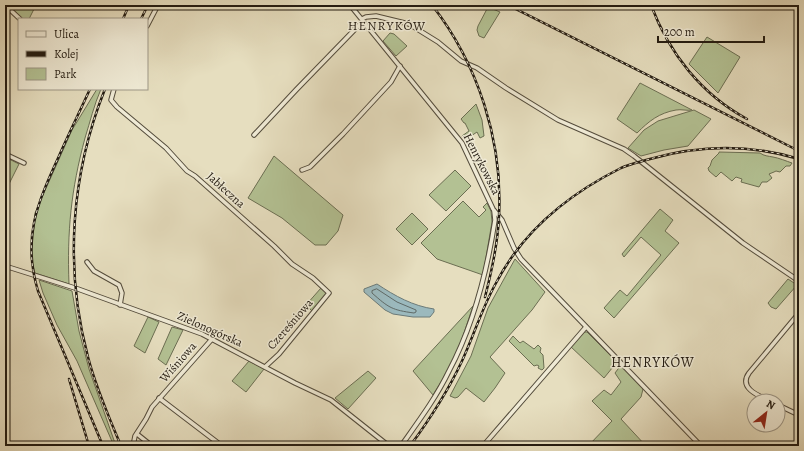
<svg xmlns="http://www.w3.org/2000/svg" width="804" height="451" font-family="Alegreya,serif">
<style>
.green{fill:#b3c193;stroke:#6b6e52}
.water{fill:#9bb9bd;stroke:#6b7a78}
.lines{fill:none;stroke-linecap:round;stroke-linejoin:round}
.shore{stroke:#5f6a67;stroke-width:1}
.minor-casing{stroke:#544c3c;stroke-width:5.5}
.minor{stroke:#efead5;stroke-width:3.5}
.rail-casing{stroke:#231b11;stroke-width:2.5}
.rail{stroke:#efead5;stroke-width:1;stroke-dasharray:3;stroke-linecap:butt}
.labels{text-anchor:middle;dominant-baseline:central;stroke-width:3;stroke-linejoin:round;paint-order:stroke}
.street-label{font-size:12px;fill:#231b11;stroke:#efead5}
.neighbourhood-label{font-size:13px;letter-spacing:1px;fill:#231b11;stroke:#efead5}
.quarter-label{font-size:14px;letter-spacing:1px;fill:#231b11;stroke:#efead5}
</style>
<rect width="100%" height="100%" fill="#e6debf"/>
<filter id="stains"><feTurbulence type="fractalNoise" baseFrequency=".005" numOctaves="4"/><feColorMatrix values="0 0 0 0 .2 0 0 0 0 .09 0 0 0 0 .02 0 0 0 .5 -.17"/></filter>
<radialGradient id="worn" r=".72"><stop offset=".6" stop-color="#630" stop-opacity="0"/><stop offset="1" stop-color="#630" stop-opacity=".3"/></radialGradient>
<g class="green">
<polygon points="8,5 36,5 29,19 23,19"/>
<polygon points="488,7 500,12 484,38 479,36 477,30 478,26"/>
<polygon points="390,33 394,34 407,46 396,56 383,41"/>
<polygon points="707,37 740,57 718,93 689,64"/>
<path d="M640,83L692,110C687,111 681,109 676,110C659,113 649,121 637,133L617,119Z"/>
<path d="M97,89H101C94,105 90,122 85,138C71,190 67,231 69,284L35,273L31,258L35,213L72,130Z"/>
<polygon points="476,104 482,120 484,136 480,138 477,132 465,140 462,136 469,131 465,123 464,123 461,119"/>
<polygon points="694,110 711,119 688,146 664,150 641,156 628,148 644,130 658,121"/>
<path d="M719,152L760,153C764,156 768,156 773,157C779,158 786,161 792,163L790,166H786L780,172L776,171L774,172L769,174L772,178L767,182H762L759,187L741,182L742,179L736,177L732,181L721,172L716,177L709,171L708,168L710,166L712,160L719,153Z"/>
<polygon points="274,156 343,215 338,231 326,245 315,245 282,218 248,198"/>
<polygon points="5,157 19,164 8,186 5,185"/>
<polygon points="455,170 471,186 446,211 429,195"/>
<polygon points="463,201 479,217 486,210 483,207 487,203 491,211 492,222 483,275 437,259 421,243"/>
<polygon points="660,209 673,220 665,231 679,243 614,318 604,308 620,290 627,296 661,255 641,237 624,257 622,254"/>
<polygon points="412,213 428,229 412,245 396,229"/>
<polygon points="515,259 545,292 532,310 490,357 505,373 495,388 484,402 466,388 458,397 455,398 450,396 471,356 488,308"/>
<polygon points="788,279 797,285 776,309 771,307 768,303"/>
<polygon points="39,280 72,291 79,331 89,369 116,446 114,446 77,361 57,325 43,293"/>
<polygon points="321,288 327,294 312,311 306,305"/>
<polygon points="473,306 458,351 449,369 433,395 413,371"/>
<polygon points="148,317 159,322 145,353 134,346"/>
<polygon points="172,327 183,330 166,365 158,359"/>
<polygon points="583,332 587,332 617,362 604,378 570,346"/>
<polygon points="513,336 520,343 523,341 534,349 538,345 541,348 540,352 543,355 544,368 542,370 538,368 539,366 537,365 534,366 509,341"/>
<polygon points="249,361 264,369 246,392 232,381"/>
<polygon points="621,365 631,374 643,389 641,397 621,419 646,446 588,446 612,421 592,401 604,390 611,395 621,382 615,373"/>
<polygon points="368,371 376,378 348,409 335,398"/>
</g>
<path class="water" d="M377,284C395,296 413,306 434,309V312L430,317H413L393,314L385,310L364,292V289Z"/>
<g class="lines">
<path class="shore" d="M377,289L397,302L416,310V312L414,313C392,310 389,308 372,293V291Z"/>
<defs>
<g id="minor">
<polyline points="5,5 20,19"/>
<polyline points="350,5 462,143 493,209 502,220 514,248 521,259 701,446"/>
<polyline points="362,19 366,17 376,16 409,24 438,42 461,61 477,68 506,88 558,120 624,149 634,156 743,243 799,281"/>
<polyline points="147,26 158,5"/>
<polyline points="114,89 111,100 117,107 166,148 187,171 195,176 274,246 292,264 313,278 329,293 279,354 266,366"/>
<polyline points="254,135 296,90 363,21"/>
<polyline points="5,154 24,163"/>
<polyline points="302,170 310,167 343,134 391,82 400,66"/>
<polyline points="87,262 94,271 119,285 122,293 120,305"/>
<polyline points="5,266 78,289 202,334 295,383 331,400 389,446"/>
<polyline points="159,398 222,446"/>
<path d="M770,401C759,396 738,388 749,373L799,313"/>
<polyline points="778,405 799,415"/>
<polyline points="137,434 152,446"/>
<polyline points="5,440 12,446"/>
<polyline points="133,446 135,436 146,419 152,407 212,339"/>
<path d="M401,446C418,422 436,398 449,371C474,324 487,272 495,220L494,211"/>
<polyline points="483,446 586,327"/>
</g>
</defs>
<use href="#minor" class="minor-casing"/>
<use href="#minor" class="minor"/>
<defs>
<g id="rail">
<path d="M432,5C478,64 503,141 499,216C498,243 492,270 485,297"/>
<polyline points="508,5 799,151"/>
<path d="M651,5C669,53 701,94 747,119"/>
<polyline points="123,19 129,5"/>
<polyline points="141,19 148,5"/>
<path d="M90,89C80,111 69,133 59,156C37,204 22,238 38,291L103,446"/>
<path d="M105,89C71,174 64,268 88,357C96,388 109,417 121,446"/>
<polyline points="69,379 89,446"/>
<path d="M410,446C430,419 448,391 462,361C474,335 482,308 496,283C523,231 569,194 621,168C630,164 640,162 650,159C699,145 750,144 799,159"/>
</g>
</defs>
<use href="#rail" class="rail-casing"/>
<use href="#rail" class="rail"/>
</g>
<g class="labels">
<g class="street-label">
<text transform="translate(482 164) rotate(63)">Henrykowska</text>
<text transform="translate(226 190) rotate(42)">Jabłeczna</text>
<text transform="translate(290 324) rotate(-49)">Czereśniowa</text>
<text transform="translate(210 329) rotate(24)">Zielonogórska</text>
<text transform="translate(178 362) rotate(-49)">Wiśniowa</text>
</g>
<g class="neighbourhood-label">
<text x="387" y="25">HENRYKÓW</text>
</g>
<g class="quarter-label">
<text x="653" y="362">HENRYKÓW</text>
</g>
</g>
<rect width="804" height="451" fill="none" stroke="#e6debf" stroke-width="20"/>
<rect x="6" y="6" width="792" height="439" fill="none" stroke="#231b11" stroke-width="2"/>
<rect x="10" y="10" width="784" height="431" fill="none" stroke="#231b11"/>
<rect x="18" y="18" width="130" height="72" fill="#efead5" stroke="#9d9787"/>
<rect x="26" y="31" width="20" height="6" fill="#efead5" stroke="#9d9787"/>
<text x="54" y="38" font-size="12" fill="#231b11">Ulica</text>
<rect x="26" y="51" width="20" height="6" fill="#231b11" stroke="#9d9787"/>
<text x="54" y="58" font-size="12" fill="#231b11">Kolej</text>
<rect x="26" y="68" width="20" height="12" fill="#b3c193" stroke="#9d9787"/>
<text x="54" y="78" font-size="12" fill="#231b11">Park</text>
<g transform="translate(766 413) rotate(30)"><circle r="19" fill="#efead5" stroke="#9d9787"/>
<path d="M0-3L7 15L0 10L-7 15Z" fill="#8f2418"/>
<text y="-6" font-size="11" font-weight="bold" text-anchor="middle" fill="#231b11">N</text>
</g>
<path d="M658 36v6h106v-6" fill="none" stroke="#231b11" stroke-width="2"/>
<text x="664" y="36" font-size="12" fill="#231b11" stroke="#efead5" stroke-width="3" paint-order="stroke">200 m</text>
<rect width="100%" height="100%" filter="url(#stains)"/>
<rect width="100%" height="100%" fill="url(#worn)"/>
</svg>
